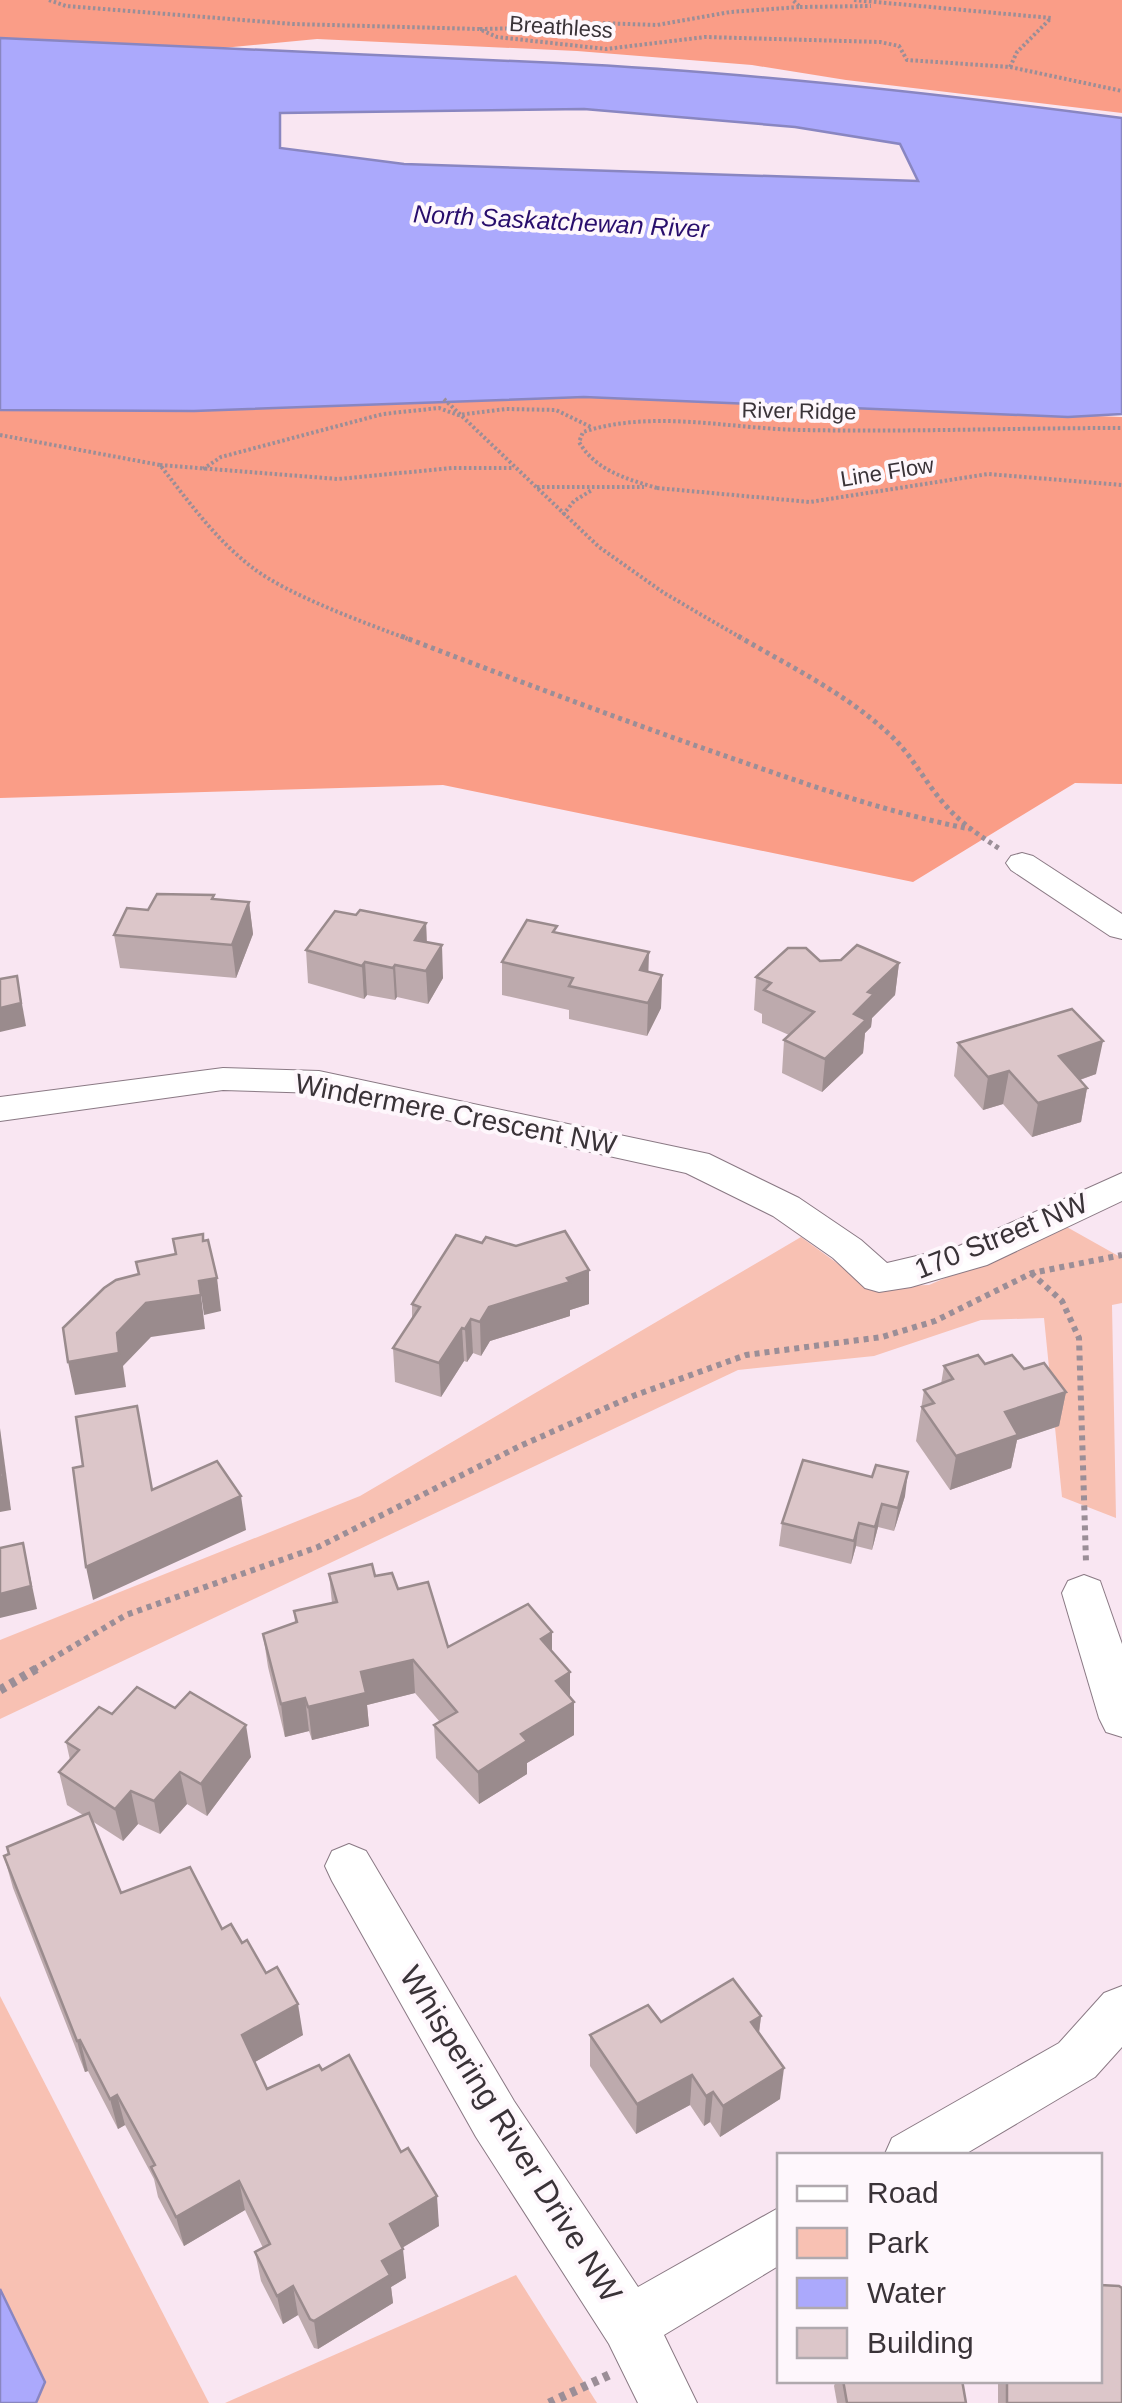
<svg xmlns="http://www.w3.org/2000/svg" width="1122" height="2403" font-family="Helvetica,sans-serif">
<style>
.green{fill:#f8c1b3}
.forest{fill:#fa9d87}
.water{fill:#aba9fc;stroke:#8986c1;stroke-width:2.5;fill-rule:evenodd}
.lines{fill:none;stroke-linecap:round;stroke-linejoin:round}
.minor-casing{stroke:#8a7984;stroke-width:2}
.path-far3{stroke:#9b8e97;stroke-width:4;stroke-dasharray:2.5 2.5;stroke-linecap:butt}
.path-far2{stroke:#9b8e97;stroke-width:5;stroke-dasharray:4 4;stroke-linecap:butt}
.path-far1{stroke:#9b8e97;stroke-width:6;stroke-dasharray:5 5;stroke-linecap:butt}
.path{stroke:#9b8e97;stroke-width:9;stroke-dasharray:6 6;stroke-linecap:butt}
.minor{fill:#fff;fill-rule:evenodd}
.wall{fill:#bdaaad}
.shaded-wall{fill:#9a8b8d}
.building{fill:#dcc6c9;stroke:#9a8b8d;stroke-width:2.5}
.labels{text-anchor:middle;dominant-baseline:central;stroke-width:8;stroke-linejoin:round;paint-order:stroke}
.far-street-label{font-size:22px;fill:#3a3338;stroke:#fef7fc}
.far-water-label{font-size:25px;font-style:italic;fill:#280d6c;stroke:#fef7fc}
.street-label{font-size:28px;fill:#3a3338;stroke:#fef7fc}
.near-street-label{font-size:32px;fill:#3a3338;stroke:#fef7fc}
</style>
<rect width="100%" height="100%" fill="#f9e6f2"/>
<g class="green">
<polygon points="1065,1226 1122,1258 1122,1303 1112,1305 1116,1518 1062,1497 1044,1318 981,1320 874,1356 738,1370 0,1719 0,1640 360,1496 801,1237 870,1287 929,1285"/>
<polygon points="0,1996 209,2403 0,2403"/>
<polygon points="516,2275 597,2403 225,2403"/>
</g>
<g class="forest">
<polygon points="0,0 1122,0 1122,113 846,80 752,65 577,51 317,39 202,50 0,38"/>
<polygon points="584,397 1122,417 1122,784 1075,783 913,882 443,785 0,798 0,410 194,411"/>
</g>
<g class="water">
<path d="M0,38C186,48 372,54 558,63C747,72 935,93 1122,118V414L1068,417L584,397L194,411L0,410ZM584,109L795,127L900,144L918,181L404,164L280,148V113Z"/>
<polygon points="0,2289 45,2382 36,2403 0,2403"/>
</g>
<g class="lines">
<defs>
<g id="minor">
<polygon points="1022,853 1033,856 1122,914 1122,939 1110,936 1011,870 1006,863 1011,856"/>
<polygon points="223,1068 319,1071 709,1154 799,1198 861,1240 887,1263 959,1246 1122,1173 1122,1201 987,1265 911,1287 879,1292 865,1288 833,1258 773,1216 686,1173 383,1106 319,1093 223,1090 0,1121 0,1097"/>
<polygon points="1084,1575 1100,1581 1122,1644 1122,1737 1106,1732 1099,1718 1062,1593 1068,1581"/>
<polygon points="349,1844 366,1851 514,2101 638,2287 780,2207 780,2265 664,2335 697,2403 638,2403 609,2344 476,2137 332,1881 325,1866 332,1851"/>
<polygon points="1122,1986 1122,2047 1095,2077 962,2156 884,2156 892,2138 1059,2043 1104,1993"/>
</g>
</defs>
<use href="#minor" class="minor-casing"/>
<g class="path-far3">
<polyline points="49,0 66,6 293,24 479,29 497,37 606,49 705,37 880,42 899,46 907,60 1010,67 1122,91"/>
<polyline points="854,0 1051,18 1017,52 1010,67"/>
<polyline points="800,7 871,6"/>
<polyline points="480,29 531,28 541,21 657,25 730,12 800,7 793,0"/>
<polyline points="444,399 599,547 664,593 743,639"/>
<path d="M0,435L160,465C189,502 216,540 253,568C288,595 365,623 408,639"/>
<polyline points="160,465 338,479 452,468 514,468"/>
<polyline points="203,469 221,457 383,414 439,408 458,415 506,409 556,410 591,427"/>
<polyline points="537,487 644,487"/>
<path d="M657,488C627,479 596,471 579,442L583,432C653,409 730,429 802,430C909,432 1015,428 1122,428"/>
<polyline points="657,488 810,502 988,474 1122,485"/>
<polyline points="563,515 574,501 592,490"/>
</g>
<g class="path-far2">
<path d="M401,636C513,679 624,721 737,760C814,787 890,813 970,829"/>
<path d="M738,636C789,666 845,693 888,733C912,754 925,783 946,806C961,823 980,836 1000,849"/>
</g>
<g class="path-far1">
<polyline points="1031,1273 1062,1301 1079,1338 1086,1562"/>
<polyline points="33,1670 126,1615 318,1547 520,1446 633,1396 746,1355 882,1337 935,1321 1032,1273 1122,1255"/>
</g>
<g class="path">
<polyline points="0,1690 38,1668"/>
<polyline points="549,2403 609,2375"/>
</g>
<use href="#minor" class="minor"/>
</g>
<g class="wall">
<polygon points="215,899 249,902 253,934 236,978 120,968 114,935 148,910"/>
<polygon points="356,915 426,923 427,942 443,978 428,1004 397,997 395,1000 367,995 364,999 308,983 306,950"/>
<polygon points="557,933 648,972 662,975 661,1008 647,1036 569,1019 569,1010 502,995 502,962"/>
<polygon points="820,961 899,963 895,995 872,1018 871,1027 865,1033 863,1053 822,1092 782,1073 784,1040 789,1035 762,1023 762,1014 754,1010 756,977"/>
<polygon points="958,1043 1096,1074 1080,1080 1087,1088 1081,1122 1032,1137 1003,1104 983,1110 954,1076"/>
<polygon points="482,1243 589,1270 589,1304 570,1310 570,1316 490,1341 481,1356 473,1353 467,1362 464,1361 441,1397 395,1382 393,1348 412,1319 412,1304"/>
<polygon points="985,1364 1024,1369 1066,1392 1059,1426 1017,1440 1011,1468 950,1490 916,1441 924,1390 941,1384 944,1366"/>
<polygon points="905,1496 894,1531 878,1527 872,1550 856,1546 851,1564 779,1546 782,1523"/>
<polygon points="329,1574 375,1576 398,1589 448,1647 552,1632 552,1651 570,1697 574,1702 574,1735 527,1763 527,1774 479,1804 436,1758 434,1725 440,1722 415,1693 367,1705 369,1726 312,1740 309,1731 285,1737 268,1667 263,1634 295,1622 294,1611 332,1603"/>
<polygon points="112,1714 251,1757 207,1816 187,1804 160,1834 138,1824 123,1841 92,1821 121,1893 222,1929 242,1943 303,2035 255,2062 267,2089 439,2226 402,2248 406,2278 391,2287 393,2303 318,2349 314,2348 298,2315 283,2324 261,2281 255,2252 263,2248 245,2210 184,2246 158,2197 154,2179 125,2125 118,2129 88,2071 85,2072 13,1888 4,1856 83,1815 67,1805 59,1772 70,1760 66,1742"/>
<polygon points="761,2016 759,2034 780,2099 720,2137 710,2122 704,2126 690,2105 636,2134 590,2066 590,2035 661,2022"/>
<polygon points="836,2380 962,2380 966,2403 837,2403 834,2386"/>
<polygon points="998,2380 1100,2380 1122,2403 998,2403"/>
</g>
<g class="shaded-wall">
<polygon points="249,902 253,934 236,978 232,945"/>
<polygon points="426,923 427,955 415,940"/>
<polygon points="442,945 443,978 428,1004 426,971"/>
<polygon points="649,952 648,985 639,1003 640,970"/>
<polygon points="365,962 367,995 364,999 362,966"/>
<polygon points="899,963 895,995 872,1018 871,1027 865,1033 863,1053 822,1092 825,1059 868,992"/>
<polygon points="395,965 397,997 395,1000 393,968"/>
<polygon points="662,975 661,1008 647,1036 648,1003"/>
<polygon points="17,976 26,1026 0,1032 0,1008"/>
<polygon points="1103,1041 1096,1074 1053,1089 1059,1056"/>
<polygon points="1009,1071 1003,1104 983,1110 988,1077"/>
<polygon points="1087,1088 1081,1122 1032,1137 1038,1103"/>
<polygon points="589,1270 589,1304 570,1310 570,1316 490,1341 481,1356 480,1322 489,1307"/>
<polygon points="217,1278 221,1311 204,1315 199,1281"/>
<polygon points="201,1295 205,1329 151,1337 123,1366 126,1387 75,1395 68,1362 117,1333 146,1303"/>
<polygon points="471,1319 473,1353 467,1362 465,1329"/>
<polygon points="462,1328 464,1361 441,1397 439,1363"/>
<polygon points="1066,1392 1059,1426 1017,1440 1011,1468 950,1490 956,1456 1005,1412"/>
<polygon points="0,1428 11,1510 0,1512"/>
<polygon points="908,1472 905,1496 894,1531 898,1508"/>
<polygon points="241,1496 246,1530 93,1600 86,1567"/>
<polygon points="882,1504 878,1527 872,1550 875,1527"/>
<polygon points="859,1523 856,1546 851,1564 854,1541"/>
<polygon points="23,1543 37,1609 0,1618 0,1594"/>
<polygon points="552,1632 552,1665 541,1639"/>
<polygon points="413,1660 415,1693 367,1705 369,1726 312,1740 308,1707 361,1672"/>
<polygon points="570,1672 570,1704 574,1702 574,1735 527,1763 527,1774 479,1804 478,1772 556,1681"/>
<polygon points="305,1698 309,1731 285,1737 281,1704"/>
<polygon points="246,1725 251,1757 207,1816 201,1784"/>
<polygon points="180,1772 187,1804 160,1834 154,1801"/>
<polygon points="131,1791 138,1824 123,1841 115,1809"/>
<polygon points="298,2004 303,2035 248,2066 242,2035"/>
<polygon points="761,2016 757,2047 751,2022"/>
<polygon points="80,2040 88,2071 85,2072 77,2041"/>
<polygon points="784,2068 780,2099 720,2137 723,2106"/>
<polygon points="692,2075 690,2105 636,2134 637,2104"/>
<polygon points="713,2092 710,2122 704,2126 706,2096"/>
<polygon points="117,2095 125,2125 118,2129 110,2099"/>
<polygon points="239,2181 245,2210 184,2246 176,2217"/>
<polygon points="437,2196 439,2226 393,2253 390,2224"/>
<polygon points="403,2249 406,2278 391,2287 393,2303 318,2349 314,2321 382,2261"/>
<polygon points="293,2286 298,2315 283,2324 277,2296"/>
</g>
<g class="building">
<polygon points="157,894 214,895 212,899 249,902 232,945 114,935 127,908 148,910"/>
<polygon points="360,910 426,923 415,940 442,945 426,971 395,965 393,968 365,962 362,966 306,950 335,911 356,915"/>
<polygon points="527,920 557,926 553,932 649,952 640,970 662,975 648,1003 569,986 573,978 502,962"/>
<polygon points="857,945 899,963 868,992 874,994 854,1014 866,1020 825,1059 784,1040 814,1012 764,990 771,983 756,977 788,948 806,948 820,961 841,960"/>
<polygon points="17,976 21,1003 0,1008 0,979"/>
<polygon points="1072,1009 1103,1041 1059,1056 1087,1088 1038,1103 1009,1071 988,1077 958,1043"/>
<polygon points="565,1231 589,1270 567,1278 570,1282 489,1307 480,1322 471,1319 465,1329 462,1328 439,1363 393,1348 420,1307 412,1304 456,1235 482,1243 486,1237 516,1246"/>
<polygon points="203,1234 203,1241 208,1240 217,1278 199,1281 201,1295 146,1303 117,1333 119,1353 68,1362 63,1328 104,1288 116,1280 139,1274 136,1262 176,1254 173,1239"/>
<polygon points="978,1355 985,1364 1012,1355 1024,1369 1044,1363 1066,1392 1005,1412 1018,1435 956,1456 922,1407 934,1403 924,1390 953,1379 944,1366"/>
<polygon points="137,1406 152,1490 217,1461 241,1496 86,1567 73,1468 83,1466 76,1417"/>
<polygon points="0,1453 3,1477 0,1477"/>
<polygon points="803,1460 872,1477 876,1465 908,1472 898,1508 882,1504 875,1527 859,1523 854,1541 782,1523"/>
<polygon points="23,1543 31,1586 0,1594 0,1548"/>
<polygon points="372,1564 375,1576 392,1573 398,1589 428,1582 448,1647 528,1604 552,1632 541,1639 570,1672 556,1681 574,1702 521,1734 527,1741 478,1772 434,1725 457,1712 413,1660 361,1672 366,1693 308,1707 305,1698 281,1704 263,1634 297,1622 294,1611 337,1602 329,1574"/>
<polygon points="137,1687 175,1708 190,1692 246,1725 201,1784 180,1772 154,1801 131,1791 115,1809 59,1772 79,1750 66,1742 99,1707 112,1714"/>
<polygon points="89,1813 121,1893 190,1867 222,1929 231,1924 242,1943 247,1940 266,1973 277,1967 298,2004 242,2035 267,2089 319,2065 322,2070 349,2055 401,2152 408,2148 437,2196 390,2224 403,2249 382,2261 390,2275 314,2321 310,2319 293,2286 277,2296 255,2252 270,2244 239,2181 176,2217 151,2167 155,2165 117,2095 110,2099 80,2040 77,2041 4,1856 9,1854 7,1847"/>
<polygon points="733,1979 761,2016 751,2022 784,2068 723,2106 713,2092 706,2096 692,2075 637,2104 590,2035 648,2005 661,2022"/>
<polygon points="1100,2285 1119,2286 1122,2288 1122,2403 1007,2403 1007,2380 1100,2380"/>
<polygon points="843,2380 962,2380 966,2403 847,2403"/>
</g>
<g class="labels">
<g class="far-street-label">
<text transform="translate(561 27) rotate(4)">Breathless</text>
<text transform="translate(799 411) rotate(1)">River Ridge</text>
<text transform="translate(887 472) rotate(-9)">Line Flow</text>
</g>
<g class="far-water-label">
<text transform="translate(561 221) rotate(3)">North Saskatchewan River</text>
</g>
<g class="street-label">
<text transform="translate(456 1114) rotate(11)">Windermere Crescent NW</text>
<text transform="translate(1001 1236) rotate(-22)">170 Street NW</text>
</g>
<g class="near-street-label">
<text transform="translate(511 2134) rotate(58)">Whispering River Drive NW</text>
</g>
</g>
<rect x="777" y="2153" width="325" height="230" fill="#fef7fc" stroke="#b0a9ae" stroke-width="2.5"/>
<rect x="797" y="2186" width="50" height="15" fill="#ffffff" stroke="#b0a9ae" stroke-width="2.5"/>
<text x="867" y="2203" font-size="30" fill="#3a3338">Road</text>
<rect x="797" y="2228" width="50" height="30" fill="#f8c1b3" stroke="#b0a9ae" stroke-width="2.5"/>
<text x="867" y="2253" font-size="30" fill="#3a3338">Park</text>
<rect x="797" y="2278" width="50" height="30" fill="#aba9fc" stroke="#b0a9ae" stroke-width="2.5"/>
<text x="867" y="2303" font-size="30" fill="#3a3338">Water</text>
<rect x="797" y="2328" width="50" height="30" fill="#dcc6c9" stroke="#b0a9ae" stroke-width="2.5"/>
<text x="867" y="2353" font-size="30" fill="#3a3338">Building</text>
</svg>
